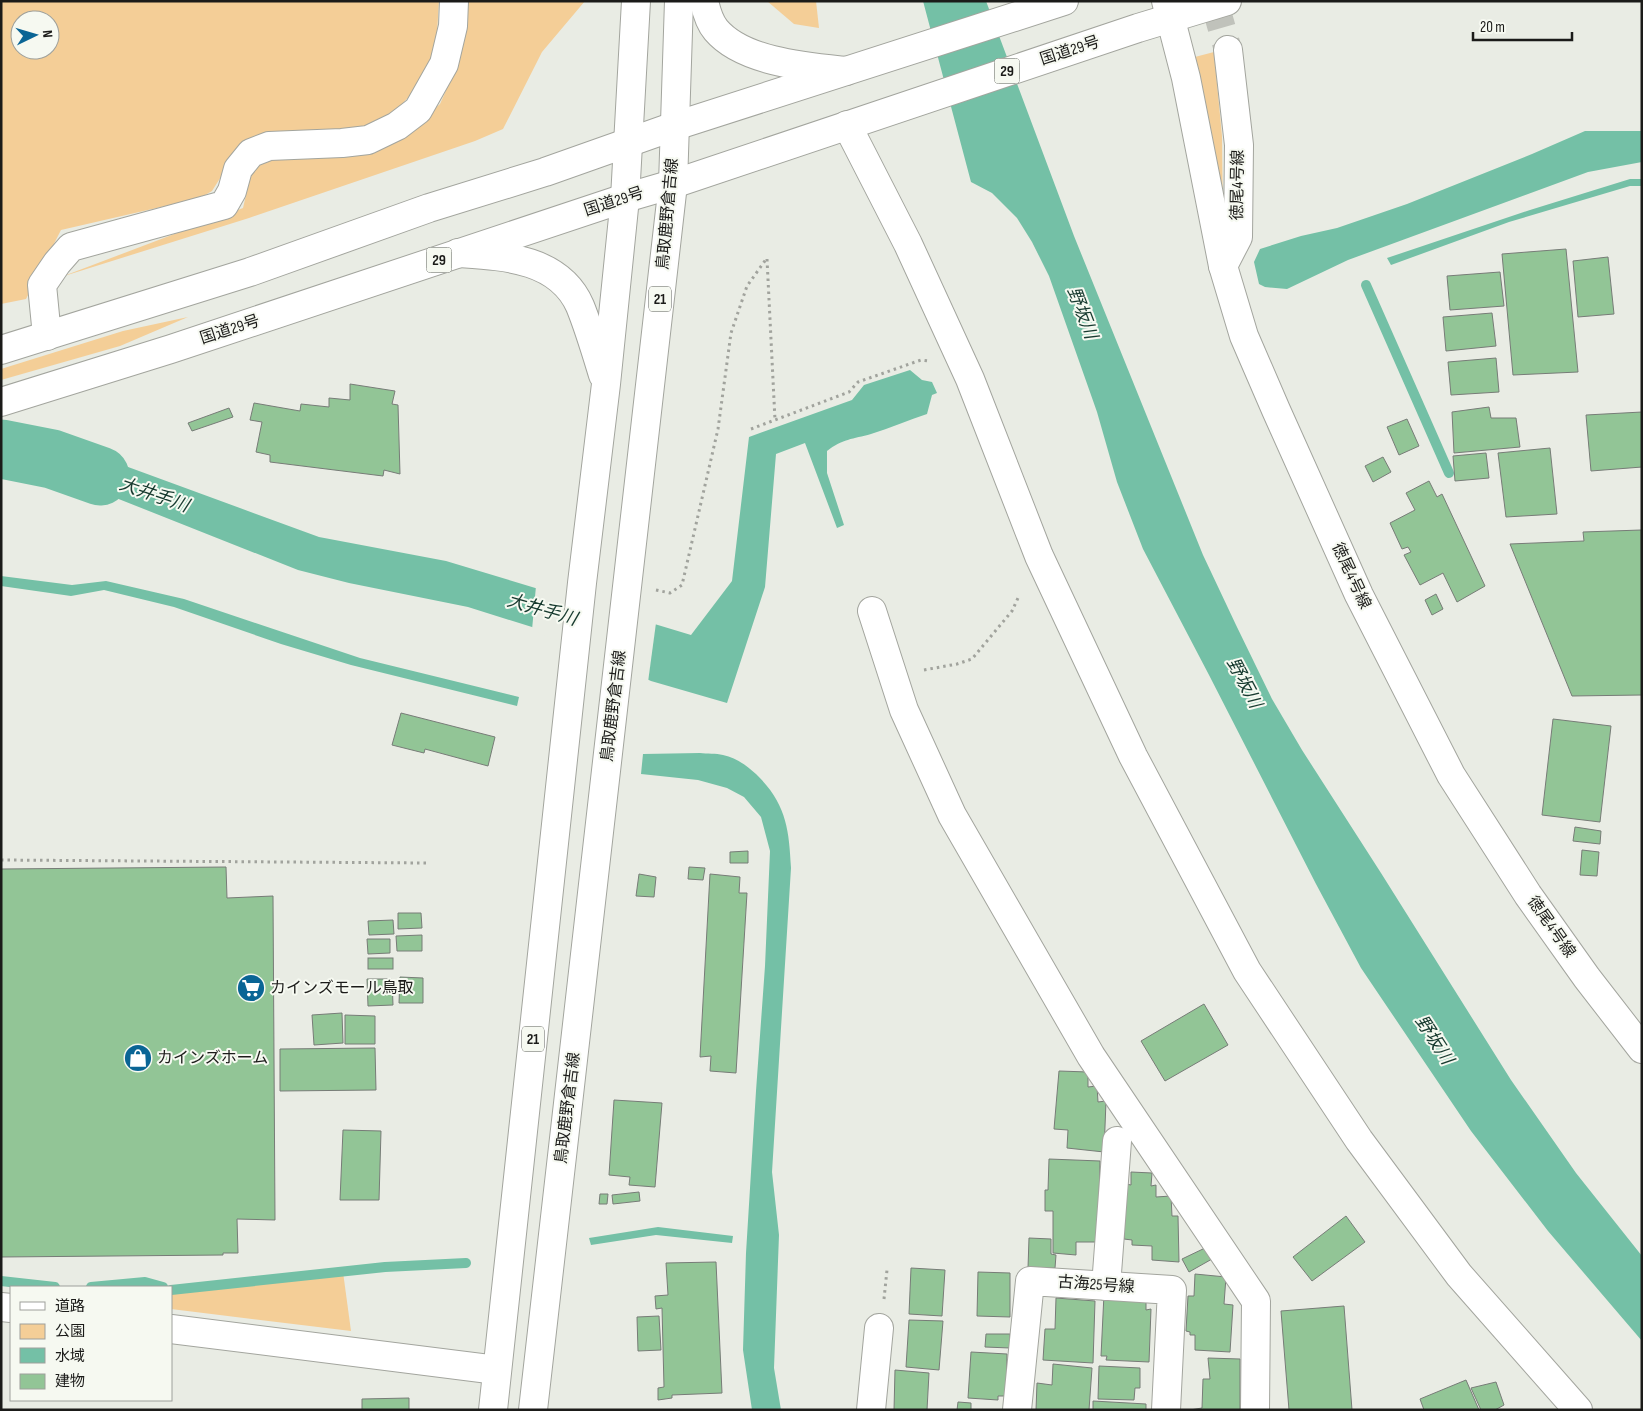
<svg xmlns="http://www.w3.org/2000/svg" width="1643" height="1411" font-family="'Sofia Sans Condensed','Noto Sans JP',sans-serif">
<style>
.green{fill:#f4ce97;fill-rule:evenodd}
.water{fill:#74c0a6}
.pier{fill:#e9ece4}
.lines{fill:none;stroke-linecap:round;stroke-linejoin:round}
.stream{stroke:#74c0a6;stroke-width:10}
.river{stroke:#74c0a6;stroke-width:59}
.building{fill:#92c596;stroke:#777c77}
.minor-tunnel{stroke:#c0c2bb;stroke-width:28;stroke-dasharray:28 14;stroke-linecap:butt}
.minor-casing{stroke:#a3a59e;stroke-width:30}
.primary-casing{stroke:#a3a59e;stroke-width:30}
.trunk-casing{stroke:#a3a59e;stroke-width:30}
.path{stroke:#a1a39d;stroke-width:3;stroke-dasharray:2.5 4;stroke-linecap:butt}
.minor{stroke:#fff;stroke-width:28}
.primary{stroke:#fff;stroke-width:28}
.trunk{stroke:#fff;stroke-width:28}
.labels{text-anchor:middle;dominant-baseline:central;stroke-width:4;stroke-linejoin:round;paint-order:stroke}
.shield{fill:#f6f9f1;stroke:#5d5e5a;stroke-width:1}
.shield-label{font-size:15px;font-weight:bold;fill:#1b1b19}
.street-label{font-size:16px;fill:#1b1b19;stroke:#f6f9f1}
.poi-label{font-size:16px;fill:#1b1b19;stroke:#f6f9f1;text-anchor:start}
.water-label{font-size:18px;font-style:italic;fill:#173a2f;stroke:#f6f9f1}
</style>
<rect width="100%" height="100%" fill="#e9ece4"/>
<g class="green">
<path d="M1,1H439L437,33L433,56L418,87L402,104L374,125L236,153L212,191L200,198L61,230L26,299L1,304ZM20,20H50V50H20Z"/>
<polygon points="466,1 585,1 542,52 503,129 475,141 249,218 61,277 243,208 252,169 265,157 333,158 350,156 422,119 440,104 459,61"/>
<polygon points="767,1 816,1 819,28 794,24"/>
<polygon points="1214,52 1222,136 1223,228 1191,58"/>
<polygon points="188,317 120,346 1,380 1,369 123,331"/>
<polygon points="343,1272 351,1331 171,1309 171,1291"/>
</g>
<g class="water">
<polygon points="923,1 986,1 1074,236 1203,555 1236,625 1272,699 1302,750 1381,873 1511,1080 1576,1173 1642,1256 1642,1341 1548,1231 1471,1131 1361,968 1316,884 1209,675 1143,549 1117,482 1097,412 1049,276 1032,242 1017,218 992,193 971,182"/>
<polygon points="1585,131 1642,131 1642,162 1588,172 1348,260 1287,289 1265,287 1259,284 1254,262 1260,249 1301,236 1337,228 1407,204 1532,154"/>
<polygon points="1630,179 1642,179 1642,186 1630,186 1509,222 1391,265 1387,258 1530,210"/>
<path d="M910,370L922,380L932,382L937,393L932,395L927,414C909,420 890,428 871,434C853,439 842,439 827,451V473L844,525L837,528L805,443L776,454L765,587L727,703L651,681L532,627L468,607L349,583L298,570L106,494L8,467L36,438L109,460L319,537L446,561L691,635L732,581L749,437L852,400L864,385Z"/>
<polygon points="1,576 72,585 106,581 184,599 360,658 519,697 517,706 351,665 281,644 174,607 104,590 71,596 1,586"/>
<path d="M700,753C707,754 716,753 723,755C736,758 746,765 756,774C786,803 789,828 791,868L772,1172L779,1235L774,1368L781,1410H752L743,1350L746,1253L756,1091L765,966L770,851L761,817L744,797L727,788L698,780L641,774L643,754Z"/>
<polygon points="658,1227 733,1236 732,1243 656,1235 591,1245 589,1238"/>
</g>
<polygon class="pier" points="536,586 656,623 648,682 532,630"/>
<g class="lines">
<g class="stream">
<polyline points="1366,285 1449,473"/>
<polyline points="1,1281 55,1287"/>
<polyline points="91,1287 145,1282 163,1287"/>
<polyline points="171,1290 385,1267 466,1263"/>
</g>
<polyline class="river" points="1,449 52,459 100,476"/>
</g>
<g class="building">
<polygon points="1566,249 1578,372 1513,375 1502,254"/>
<polygon points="1608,257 1614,314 1578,317 1573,261"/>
<polygon points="1500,272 1504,306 1450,310 1447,276"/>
<polygon points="1492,313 1496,346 1446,351 1443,317"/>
<polygon points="1496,358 1499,392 1451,395 1448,362"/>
<polygon points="350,384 395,391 392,404 398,405 400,474 384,470 383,476 270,462 270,455 256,452 262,422 250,420 254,403 300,411 301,404 329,407 329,398 350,400"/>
<polygon points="1489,407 1491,418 1516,418 1520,447 1454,453 1452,412"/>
<polygon points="229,408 233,417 192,431 188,423"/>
<polygon points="1642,412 1642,467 1591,471 1586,415"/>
<polygon points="1407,419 1419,446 1399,455 1387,427"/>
<polygon points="1550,448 1557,514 1506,517 1498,453"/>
<polygon points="1486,453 1489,478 1455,481 1453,456"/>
<polygon points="1383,457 1391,472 1373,482 1365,466"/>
<polygon points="1429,481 1437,497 1442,494 1485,586 1457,602 1443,573 1420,585 1404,555 1411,552 1408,547 1402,549 1390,523 1415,510 1406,493"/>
<polygon points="1641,530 1642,695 1572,696 1510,544 1584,541 1583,532"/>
<polygon points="1436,594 1443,609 1432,615 1425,600"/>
<polygon points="401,713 495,737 488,766 425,749 424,753 392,745"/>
<polygon points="1553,719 1611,726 1600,822 1542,815"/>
<polygon points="1575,827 1601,831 1600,844 1573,841"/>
<polygon points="1582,850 1599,852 1597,876 1580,875"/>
<polygon points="748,851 748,863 730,863 730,852"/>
<polygon points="226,867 227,898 273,896 275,1220 237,1219 238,1253 223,1253 223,1255 1,1257 1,869"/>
<polygon points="689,867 705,868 703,880 688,879"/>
<polygon points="639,874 656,877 654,897 636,896"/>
<polygon points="710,874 740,877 739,893 747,893 736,1073 710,1071 711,1056 700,1057"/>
<polygon points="398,913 421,913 422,928 398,929"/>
<polygon points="393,920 394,934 369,935 368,921"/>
<polygon points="422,935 422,951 397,951 396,936"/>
<polygon points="367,939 390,939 390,953 368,954"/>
<rect x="368" y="958" width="25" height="11"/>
<polygon points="400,977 423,978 423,1003 399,1003"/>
<polygon points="367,979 392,979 393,1005 368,1006"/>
<polygon points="1204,1004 1228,1045 1165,1081 1141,1041"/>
<polygon points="342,1013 343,1043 314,1045 312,1015"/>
<polygon points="345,1015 375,1016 375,1044 345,1044"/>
<polygon points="375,1048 376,1090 280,1091 280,1049"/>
<polygon points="1059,1071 1088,1072 1088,1087 1097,1086 1098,1102 1106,1101 1104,1152 1067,1148 1068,1130 1054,1129"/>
<polygon points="614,1100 662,1103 655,1187 629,1185 630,1177 609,1175"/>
<polygon points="343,1130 381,1131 379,1200 340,1200"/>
<polygon points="1049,1159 1100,1161 1098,1242 1076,1242 1076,1255 1053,1253 1053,1211 1045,1211 1045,1190 1048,1190"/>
<polygon points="1131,1172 1152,1173 1151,1186 1156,1185 1156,1197 1171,1196 1172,1216 1178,1216 1179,1262 1152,1260 1152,1246 1132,1245 1132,1240 1124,1239 1126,1184 1131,1185"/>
<polygon points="639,1192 640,1201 613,1204 612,1195"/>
<polygon points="600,1194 608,1194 607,1204 599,1204"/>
<polygon points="1346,1216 1365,1242 1312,1281 1293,1257"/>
<polygon points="1029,1238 1051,1239 1051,1254 1056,1255 1055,1268 1028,1268"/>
<polygon points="1205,1248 1212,1259 1189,1272 1182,1259"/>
<polygon points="716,1262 722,1393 672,1395 672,1398 658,1400 658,1388 664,1387 662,1308 656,1309 655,1296 668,1295 666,1263"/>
<polygon points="911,1268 945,1270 942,1316 909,1314"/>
<polygon points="978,1272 1010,1273 1010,1317 977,1316"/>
<polygon points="1195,1274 1226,1277 1224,1304 1233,1305 1230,1352 1195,1350 1195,1335 1190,1335 1190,1332 1186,1331 1188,1296 1194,1296"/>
<polygon points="1104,1294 1146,1297 1146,1310 1151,1309 1149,1362 1106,1360 1107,1356 1101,1356"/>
<polygon points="1056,1298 1095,1301 1093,1363 1043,1360 1045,1329 1055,1329"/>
<polygon points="1344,1306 1352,1410 1289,1410 1281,1311"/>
<polygon points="659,1316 661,1350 638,1351 637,1317"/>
<polygon points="909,1320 943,1321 939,1370 906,1367"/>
<polygon points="986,1334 1010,1334 1010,1348 985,1347"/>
<polygon points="971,1352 1007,1354 1006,1396 998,1396 998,1400 968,1398"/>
<polygon points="1208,1358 1240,1359 1240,1410 1190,1410 1202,1408 1203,1379 1210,1379"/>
<polygon points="1053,1364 1092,1368 1089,1410 1036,1410 1037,1383 1052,1385"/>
<polygon points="1099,1366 1140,1368 1140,1388 1135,1388 1134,1400 1098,1399"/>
<polygon points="895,1370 929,1373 927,1410 894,1410"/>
<polygon points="1466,1380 1479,1410 1424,1410 1420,1399"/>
<polygon points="1496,1382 1504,1405 1495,1410 1481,1410 1471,1388"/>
<polygon points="409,1398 409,1410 362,1410 362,1399"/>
<polygon points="1093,1401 1146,1404 1146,1410 1093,1410"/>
<polygon points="958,1402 971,1403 971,1410 957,1410"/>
</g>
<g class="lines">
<polyline class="minor-tunnel" points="1214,1 1228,50"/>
<defs>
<g id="minor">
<polyline points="1166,1 1186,78 1223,266"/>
<polyline points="1228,50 1239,145 1238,237 1223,266 1244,336 1276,410 1359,595 1451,775 1528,895 1587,978 1642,1049"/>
<polyline points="847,125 908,244 970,379 1039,556 1133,756 1247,971 1359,1140 1459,1275 1578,1410"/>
<polyline points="47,336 42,285 57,263 71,247 224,205 232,191 238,169 251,153 269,146 342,143 368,140 397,126 418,110 444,64 453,26 454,1"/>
<polyline points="872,611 904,710 952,815 1091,1056 1256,1301 1255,1410"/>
<polyline points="1106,1286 1117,1141"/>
<polyline points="1,1307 11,1308"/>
<polyline points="171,1329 497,1370"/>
<polyline points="871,1410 879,1328"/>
<polyline points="1017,1410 1030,1281 1172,1290 1166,1410"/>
</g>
<g id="primary">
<path d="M704,1C706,10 710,23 716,30C743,62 807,67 846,71"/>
<path d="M458,253C503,256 559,258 580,306C589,328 596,352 603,375"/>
<polyline points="493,1410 582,583 606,384 625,198 636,1"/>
<polyline points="533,1410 673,184 679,1"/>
</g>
<g id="trunk">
<polyline points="1,350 250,272 429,208 545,172 675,126 1064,1"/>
<polyline points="1,402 171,349 625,198 673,184 1138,28 1227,1"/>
</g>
</defs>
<use href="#minor" class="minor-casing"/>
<use href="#primary" class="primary-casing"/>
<use href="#trunk" class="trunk-casing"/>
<g class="path">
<polyline points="767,259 775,420"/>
<polyline points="751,429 849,392 858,382 921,360 928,361"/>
<polyline points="656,590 670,593 682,585 718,429 731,333 747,286 767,258"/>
<polyline points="924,670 957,664 972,659 1012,611 1018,598"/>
<polyline points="1,860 426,863"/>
<polyline points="884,1299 887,1270"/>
</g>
<use href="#minor" class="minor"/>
<use href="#primary" class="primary"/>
<use href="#trunk" class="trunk"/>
</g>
<defs>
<symbol id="supermarket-disc" viewBox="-11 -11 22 22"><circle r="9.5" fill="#0a6595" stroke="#f6f9f1"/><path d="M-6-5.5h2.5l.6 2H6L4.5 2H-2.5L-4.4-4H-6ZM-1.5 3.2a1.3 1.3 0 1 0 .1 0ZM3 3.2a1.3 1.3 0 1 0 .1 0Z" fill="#fff"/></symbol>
<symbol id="shop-disc" viewBox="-11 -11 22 22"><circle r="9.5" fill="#0a6595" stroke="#f6f9f1"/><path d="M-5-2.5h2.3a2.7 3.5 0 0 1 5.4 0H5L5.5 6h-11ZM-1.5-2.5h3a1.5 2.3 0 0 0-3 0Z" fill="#fff"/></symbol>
</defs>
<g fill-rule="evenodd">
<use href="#supermarket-disc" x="235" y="972" width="32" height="32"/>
<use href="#shop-disc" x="122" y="1042" width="32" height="32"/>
</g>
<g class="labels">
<g class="shield">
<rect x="994.5" y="58.5" width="25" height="25" rx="4"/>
<rect x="426.5" y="247.5" width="25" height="25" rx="4"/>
<rect x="649" y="286.5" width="22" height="25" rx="4"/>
<rect x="522" y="1026.5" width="22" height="25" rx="4"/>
</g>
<g class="shield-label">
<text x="1007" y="71">29</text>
<text x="439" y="260">29</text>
<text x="660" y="299">21</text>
<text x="533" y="1039">21</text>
</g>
<g class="street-label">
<text transform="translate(1070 51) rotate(-18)">国道29号</text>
<text transform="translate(1238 185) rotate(-89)">徳尾4号線</text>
<text transform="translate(614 202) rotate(-18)">国道29号</text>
<text transform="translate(668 214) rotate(-85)">鳥取鹿野倉吉線</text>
<text transform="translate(230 330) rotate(-18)">国道29号</text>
<text transform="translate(1351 576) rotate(65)">徳尾4号線</text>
<text transform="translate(614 706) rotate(-83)">鳥取鹿野倉吉線</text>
<text transform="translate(1551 927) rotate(55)">徳尾4号線</text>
<text transform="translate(568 1108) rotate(-83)">鳥取鹿野倉吉線</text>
<text transform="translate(1096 1285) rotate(4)">古海25号線</text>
</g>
<g class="poi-label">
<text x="270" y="988">カインズモール鳥取</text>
<text x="157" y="1058">カインズホーム</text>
</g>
<g class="water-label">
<text transform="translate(1082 313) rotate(69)">野坂川</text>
<text transform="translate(154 495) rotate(19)">大井手川</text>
<text transform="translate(542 610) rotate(16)">大井手川</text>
<text transform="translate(1244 683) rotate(62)">野坂川</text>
<text transform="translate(1434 1040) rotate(57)">野坂川</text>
</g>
</g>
<rect width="1643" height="1411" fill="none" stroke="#1b1b19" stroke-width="5"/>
<rect x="10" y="1286" width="162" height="115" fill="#f6f9f1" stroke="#9ea09b"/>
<rect x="20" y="1302" width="25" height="8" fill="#ffffff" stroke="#9ea09b"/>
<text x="55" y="1311" font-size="15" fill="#1b1b19">道路</text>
<rect x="20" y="1324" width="25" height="15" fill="#f4ce97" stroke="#9ea09b"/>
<text x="55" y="1336" font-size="15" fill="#1b1b19">公園</text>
<rect x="20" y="1348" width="25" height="15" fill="#74c0a6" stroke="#9ea09b"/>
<text x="55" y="1361" font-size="15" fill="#1b1b19">水域</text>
<rect x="20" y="1374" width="25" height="15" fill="#92c596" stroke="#9ea09b"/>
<text x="55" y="1386" font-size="15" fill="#1b1b19">建物</text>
<g transform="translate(35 35) rotate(85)"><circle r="24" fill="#f6f9f1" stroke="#9ea09b"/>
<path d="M0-4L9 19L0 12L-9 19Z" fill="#0a6595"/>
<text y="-8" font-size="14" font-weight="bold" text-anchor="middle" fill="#1b1b19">N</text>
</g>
<path d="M1473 32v8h99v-8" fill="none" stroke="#1b1b19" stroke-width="2.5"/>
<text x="1480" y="32" font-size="15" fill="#1b1b19" stroke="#f6f9f1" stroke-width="4" paint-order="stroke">20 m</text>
</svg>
